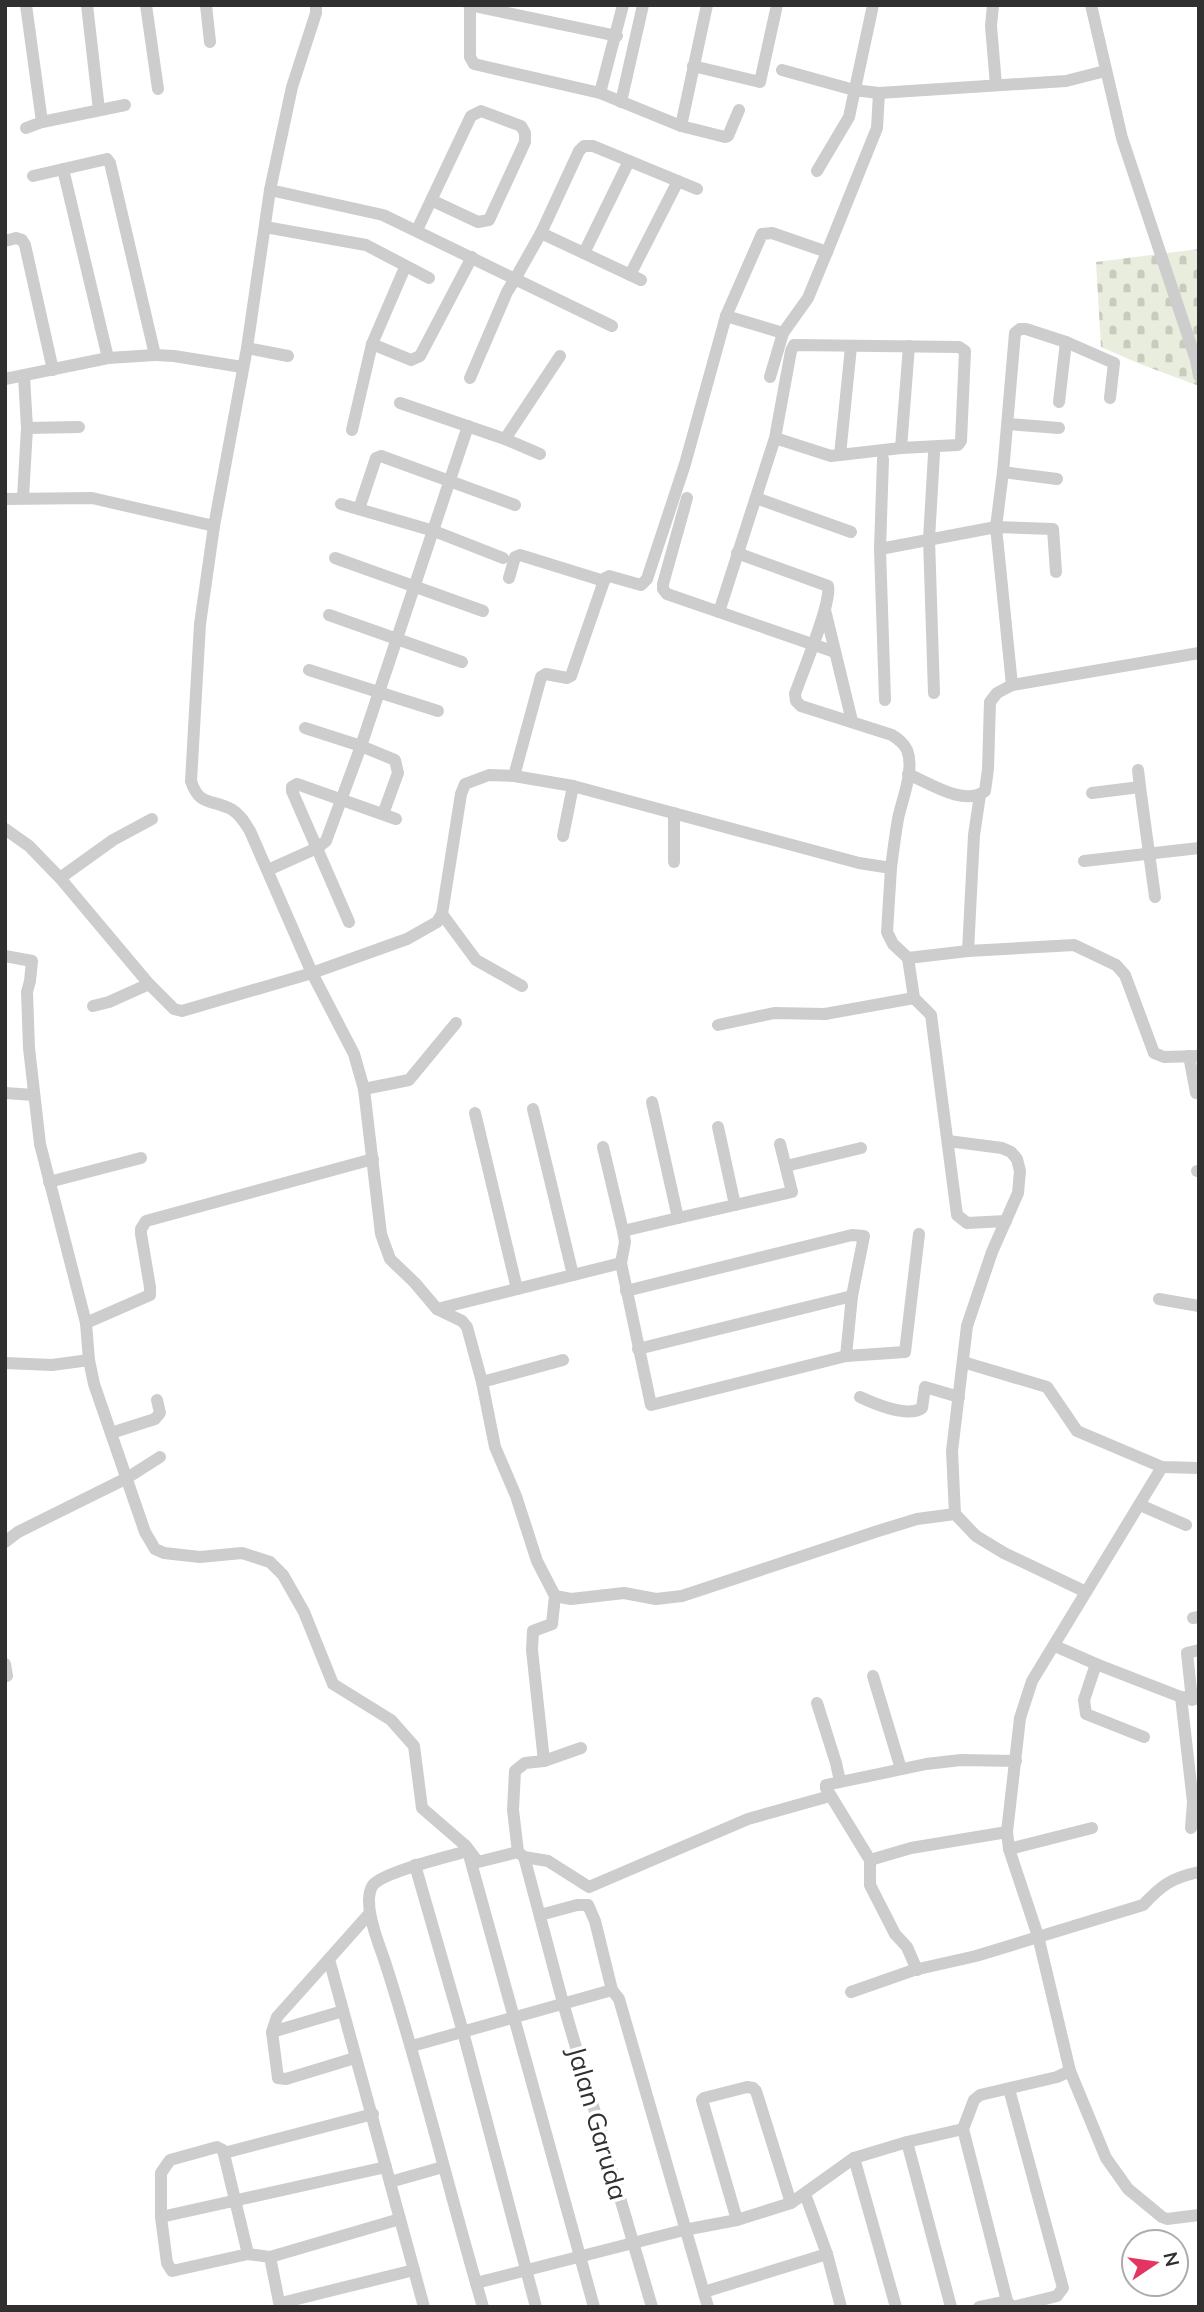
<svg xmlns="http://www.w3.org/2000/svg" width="1204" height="2312" font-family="Mulish,sans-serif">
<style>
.cemetery{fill:url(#cemetery-stones)}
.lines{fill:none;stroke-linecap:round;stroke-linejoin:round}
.minor{stroke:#cdcdcd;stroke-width:12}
.labels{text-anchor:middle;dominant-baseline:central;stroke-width:7;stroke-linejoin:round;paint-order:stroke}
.street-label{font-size:26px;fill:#303030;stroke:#fff}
</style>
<defs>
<pattern id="cemetery-stones" width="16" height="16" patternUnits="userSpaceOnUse" patternTransform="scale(1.75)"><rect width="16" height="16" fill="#e9edde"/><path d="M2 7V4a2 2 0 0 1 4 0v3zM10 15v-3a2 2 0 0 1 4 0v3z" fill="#c8ccbf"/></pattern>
</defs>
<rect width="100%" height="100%" fill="#fff"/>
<polygon class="cemetery" points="1199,249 1199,386 1140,364 1101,347 1096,262"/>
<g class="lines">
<g class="minor">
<polyline points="26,5 42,122"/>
<polyline points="87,5 99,110"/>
<polyline points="146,5 158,89"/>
<polyline points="206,5 210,42"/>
<path d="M316,5V13L292,87L270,190L247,348L214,526L200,624L191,781C199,806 211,799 231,809C240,814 245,823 250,831L312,973L354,1054L364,1089L381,1234L390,1259L415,1283L437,1309L462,1321L467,1327L482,1382L495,1447L516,1496L537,1561L555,1596L552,1624L533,1631L532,1650L544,1761"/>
<polyline points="469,5 617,36"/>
<polyline points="470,5 470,57 474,64 600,93 681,126"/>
<polyline points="707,5 681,126 725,137 728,136 739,110"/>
<polyline points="993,5 991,26 996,85"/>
<polyline points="1091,5 1122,138 1196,360 1199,376"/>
<polyline points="693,66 760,82 777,5"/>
<polyline points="782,70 854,90 879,93 1066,81 1105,71"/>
<polyline points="600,93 623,5"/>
<polyline points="621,102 643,5"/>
<polyline points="26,128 42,122 125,105"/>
<polyline points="63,169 108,358"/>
<polyline points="817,171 849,117 873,5"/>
<polyline points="33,176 107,159 110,163 155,355 174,356 242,367"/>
<polyline points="270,190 383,215 515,279 541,233 579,151 584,146 593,146 697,189"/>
<polyline points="265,227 366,245 429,278"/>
<polyline points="417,230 471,116 481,111 521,126 525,133 525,142 489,220 478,222 431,200"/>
<polyline points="541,233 641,280"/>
<polyline points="5,241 16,238 22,240 25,245 53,370"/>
<polyline points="584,253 629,161"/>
<polyline points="630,275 678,181"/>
<polyline points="726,316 783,333 808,298 827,252 877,128 879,93"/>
<polyline points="372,344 411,360 420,356 472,257"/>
<polyline points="247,348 288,356"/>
<polyline points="770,377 783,333"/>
<polyline points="470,378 507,292 515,279 612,326"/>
<polyline points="5,379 108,358 155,355"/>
<polyline points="1059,402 1066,342"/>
<polyline points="400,403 505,439 540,454"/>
<polyline points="1008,424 1059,428"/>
<polyline points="27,428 79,427"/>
<polyline points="352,430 372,344 403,272"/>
<polyline points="505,439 560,356"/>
<polyline points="901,448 909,346"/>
<polyline points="934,454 929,539 934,693"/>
<polyline points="840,455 851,347"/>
<polyline points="883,459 880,549 996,527 1053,529 1056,572"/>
<polyline points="1003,472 1057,479"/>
<polyline points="23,498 27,428 24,376"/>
<polyline points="687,498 663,584 663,589 667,594 835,652"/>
<polyline points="756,498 851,532"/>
<polyline points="5,499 92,498 214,526"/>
<polyline points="341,504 434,531 503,558"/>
<polyline points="359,509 376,458 381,456 515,505"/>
<polyline points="880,549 885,700"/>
<polyline points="335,558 483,611"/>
<polyline points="509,578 515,557 520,555 604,581"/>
<polyline points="825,610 852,721"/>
<polyline points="719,612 775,438 791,351 794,345 959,347 965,351 961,441 958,445 901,448 831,456 775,438"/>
<polyline points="329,615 462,662"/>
<polyline points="309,670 438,711"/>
<polyline points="1012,685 996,527 1003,472 1015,333 1020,329 1026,329 1066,342 1114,363 1110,398"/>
<polyline points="305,728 361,746 395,760 398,773 383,814"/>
<polyline points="1138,770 1140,787"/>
<path d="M908,774C929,783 965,807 985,791L988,769L990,702L997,693L1012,685L1199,653"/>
<polyline points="514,776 541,677 546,674 567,678 571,676 605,578 609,576 641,585 647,579 685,464 726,316 762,234 772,233 827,252"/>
<polyline points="1092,793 1140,787 1155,897"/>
<path d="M5,829L29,846L60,878L149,984L174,1009L182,1011L312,973L407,939L437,922L442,914L461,794L465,784L489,775L514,776L573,786L859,863L891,868C893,852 895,836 898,819C902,799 915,770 907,750C904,743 898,739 892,735L801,706L796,701L795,694C802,673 832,603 828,586L737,553"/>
<polyline points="563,836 573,786"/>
<polyline points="1084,861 1199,848"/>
<polyline points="674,862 674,813"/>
<polyline points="891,868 887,932 893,944 908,958 914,998 931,1015 957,1215 967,1223 1006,1221"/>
<polyline points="268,870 317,848 326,841 361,746 468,426"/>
<polyline points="60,878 113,840 152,819"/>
<polyline points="442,914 476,960 522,986"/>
<polyline points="349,922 292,791 292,787 297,784 396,819"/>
<polyline points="968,951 974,835 980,795"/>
<polyline points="5,956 32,961 30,981 27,992 29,1048 40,1144 86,1323 89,1360 94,1384 145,1532 155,1549 164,1553 200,1557 242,1553 270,1562 283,1575 304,1612 333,1684 391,1720 414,1746 422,1808 466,1846 478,1862 518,1852"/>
<polyline points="908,958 968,951 1074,945 1116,965 1125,975 1154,1053 1164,1057 1199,1056"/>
<polyline points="93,1006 109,1002 149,984"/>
<polyline points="718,1025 774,1013 825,1014 914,998"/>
<polyline points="1189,1056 1196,1093"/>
<polyline points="364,1089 409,1080 456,1023"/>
<polyline points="5,1093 34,1095"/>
<polyline points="533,1109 573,1275"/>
<polyline points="475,1113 517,1289"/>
<polyline points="948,1141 1002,1148 1011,1152 1017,1159 1020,1171 1018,1193 992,1252 967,1326 952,1451 955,1514"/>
<polyline points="603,1147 623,1231 625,1242 621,1263"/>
<polyline points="786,1166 861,1148"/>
<polyline points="1197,1171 1199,1171"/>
<polyline points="49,1182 141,1158"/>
<polyline points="735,1205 792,1192 780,1144"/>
<polyline points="678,1218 735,1205 718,1127"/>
<polyline points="623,1231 678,1218 652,1102"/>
<polyline points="626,1291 852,1235 864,1236 852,1296 846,1356"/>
<polyline points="1159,1299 1199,1306"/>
<polyline points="437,1309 621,1263 651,1405 846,1356 905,1352 919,1234"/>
<polyline points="86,1323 150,1295 150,1287 141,1234 141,1229 146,1221 373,1159"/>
<polyline points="638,1349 852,1296"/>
<polyline points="963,1362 1047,1387 1077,1431 1162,1467 1199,1468"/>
<polyline points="5,1363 52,1365 89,1360"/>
<polyline points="482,1382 563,1360"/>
<path d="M860,1397C875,1404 908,1418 922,1408L925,1387L959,1397"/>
<polyline points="111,1433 155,1419 160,1413 157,1400"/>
<polyline points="1162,1467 1032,1681 1020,1718 1007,1832 1009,1849 1038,1936 1070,2071 1106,2158 1128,2189 1162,2217 1167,2219 1199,2215"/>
<polyline points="1140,1505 1186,1525"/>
<polyline points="5,1542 18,1532 127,1478 160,1457"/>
<polyline points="555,1596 571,1599 624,1593 656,1599 682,1596 878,1531 917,1519 955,1514 976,1536 1004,1553 1086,1592"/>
<polyline points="1193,1618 1199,1617"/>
<polyline points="1055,1646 1096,1664 1181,1697 1199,1699"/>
<polyline points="5,1664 7,1676"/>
<polyline points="1096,1664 1084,1700 1086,1714 1144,1737"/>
<polyline points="873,1676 901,1769"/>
<polyline points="1181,1697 1193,1802 1191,1828"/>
<polyline points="1192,1700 1187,1653 1199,1650"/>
<polyline points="817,1703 836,1763 840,1781"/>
<polyline points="581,1748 544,1761 525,1763 515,1771 513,1810 518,1852 524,1857 526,1864 563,2003 652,2307"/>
<polyline points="1009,1849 1092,1828"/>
<path d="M468,1851C450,1856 383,1872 373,1885C361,1902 379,1944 385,1962C422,2076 449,2192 483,2307"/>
<polyline points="469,1855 594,2307"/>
<polyline points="524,1857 548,1861 589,1887 748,1819 830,1796"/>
<polyline points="870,1860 911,1848 1007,1832"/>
<polyline points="415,1865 463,2032 536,2307"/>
<polyline points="369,1914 329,1959 424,2307"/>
<polyline points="540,1915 577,1905 588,1905 595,1921 612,1990 619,1999 708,2307"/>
<polyline points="329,1959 277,2017 272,2032 278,2078 286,2079 355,2058"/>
<polyline points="917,1970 907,1947 895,1934 870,1885 870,1860 826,1788 826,1785 926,1764 961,1760 1016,1761"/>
<path d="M851,1992L914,1970L976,1956L1143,1905C1162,1885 1171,1878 1199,1872"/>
<polyline points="272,2032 343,2011"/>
<polyline points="412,2046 612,1990"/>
<polyline points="1009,2089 1063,2288 1057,2296 1013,2307"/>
<polyline points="963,2129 1007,2301 1012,2307"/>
<polyline points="907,2142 951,2307"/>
<polyline points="224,2153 373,2114"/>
<polyline points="854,2158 896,2307"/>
<polyline points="390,2182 443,2167"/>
<polyline points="805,2194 827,2254 841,2307"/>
<polyline points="161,2217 386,2167"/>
<polyline points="737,2220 702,2100 704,2098 747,2087 753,2088 756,2091 791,2203"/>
<polyline points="248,2254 172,2271 167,2263 161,2217 161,2173 170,2160 217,2147 223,2150 248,2254 270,2257 280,2307"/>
<polyline points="270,2257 400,2219"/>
<polyline points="476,2283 684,2230 737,2220 791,2203 854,2158 907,2142 963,2129 974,2100 980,2095 1057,2077 1070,2071"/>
<polyline points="704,2292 827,2254"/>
<polyline points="281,2303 414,2270"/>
<polyline points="979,2307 1007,2301"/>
</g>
</g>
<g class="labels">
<g class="street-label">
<text transform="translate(598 2123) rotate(74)">Jalan Garuda</text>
</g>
</g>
<rect width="1204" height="2312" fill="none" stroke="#303030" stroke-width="14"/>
<g transform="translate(1155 2263) rotate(77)"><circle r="33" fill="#ffffff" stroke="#acacac" stroke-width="2"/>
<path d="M0-5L12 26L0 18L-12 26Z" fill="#e43462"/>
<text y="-10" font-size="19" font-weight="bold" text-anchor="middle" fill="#303030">N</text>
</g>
</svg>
